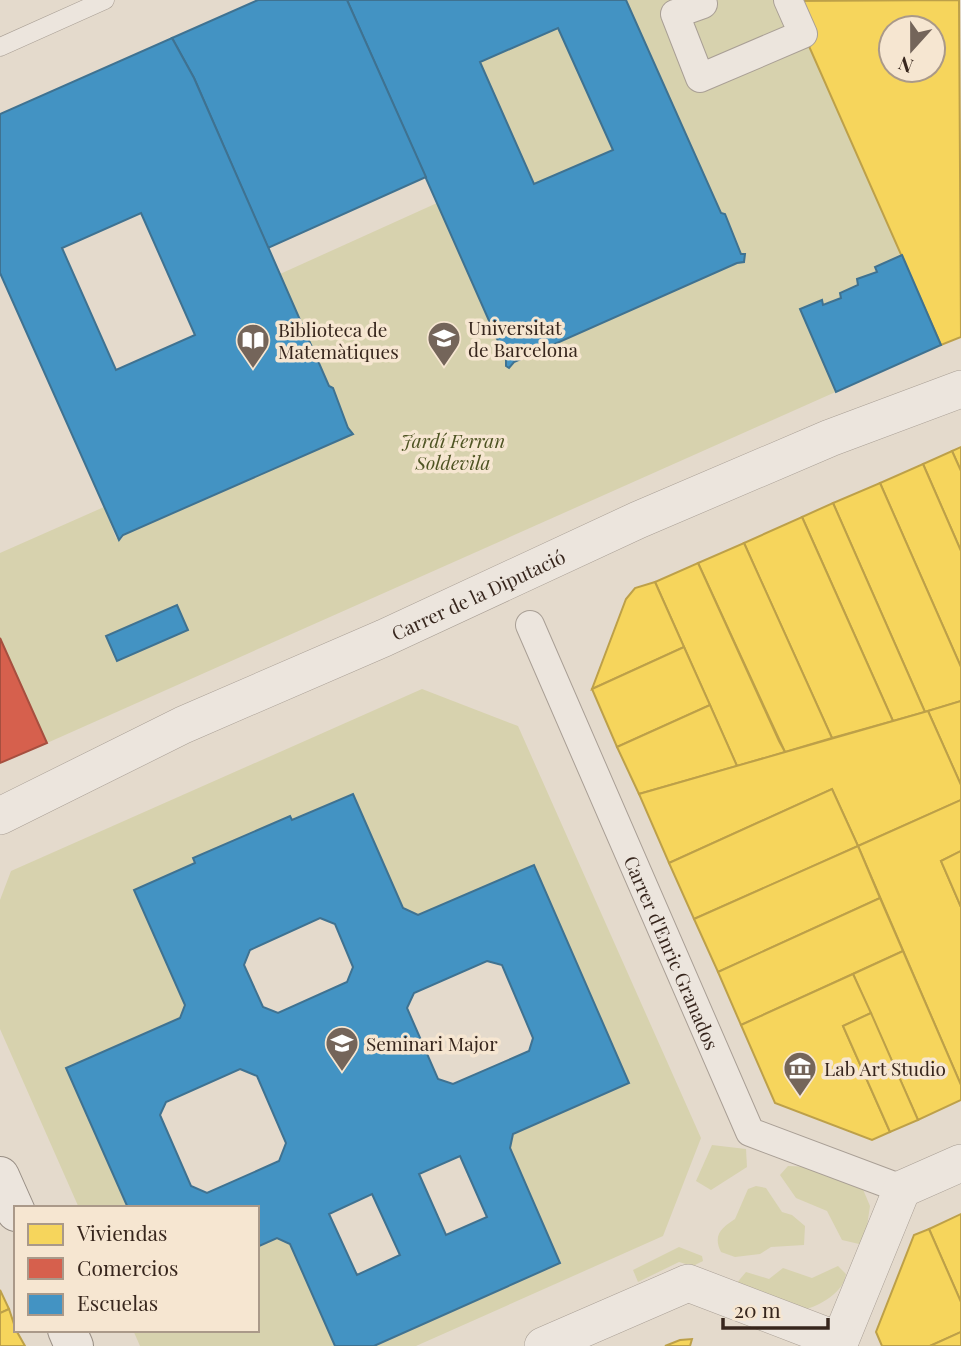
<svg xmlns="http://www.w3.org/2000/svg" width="961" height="1346" font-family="'Playfair Display',serif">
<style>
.green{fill:#d7d2ae}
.homes{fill:#f6d55c;stroke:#bda049;stroke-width:2;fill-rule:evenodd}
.shops{fill:#d6604d;stroke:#a64f3f;stroke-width:2}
.schools{fill:#4393c3;stroke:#3f7291;stroke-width:2;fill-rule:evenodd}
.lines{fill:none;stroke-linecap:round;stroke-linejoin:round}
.service-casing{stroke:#a99f95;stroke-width:19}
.pedestrian-casing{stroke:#a99f95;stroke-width:30}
.minor-casing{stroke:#a99f95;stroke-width:38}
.secondary-casing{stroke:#998f85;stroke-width:40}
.service{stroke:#ece5dd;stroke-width:18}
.pedestrian{stroke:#ece5dd;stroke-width:28}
.minor{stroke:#ece5dd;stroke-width:37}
.secondary{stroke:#ece5dd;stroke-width:38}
.labels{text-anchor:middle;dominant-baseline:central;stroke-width:7;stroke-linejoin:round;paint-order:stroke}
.poi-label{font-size:19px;fill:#37261d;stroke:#f6e6d1;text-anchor:start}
.park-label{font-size:19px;font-style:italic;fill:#4e5423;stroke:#f6e6d1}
.street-label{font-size:19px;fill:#37261d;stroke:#f6e6d1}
</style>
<rect width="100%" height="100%" fill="#e4dacc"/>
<g class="green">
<polygon points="626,0 788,0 941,345 47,743 0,638 0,553 104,507 116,538 122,539 123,535 353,434 348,428 280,274 437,203 509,368 514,362 737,263 744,262 745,255 741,254 725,214 721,213"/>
<polygon points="558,28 613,150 534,184 480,62"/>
<polygon points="422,689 518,726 701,1138 663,1236 416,1346 374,1346 559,1263 510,1148 513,1134 629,1083 534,865 418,915 403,908 353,794 135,890 185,1005 180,1018 67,1068 128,1208 79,1208 0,1029 0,900 11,871"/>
<polygon points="712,1145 746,1149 747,1167 711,1190 696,1181"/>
<polygon points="788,1166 817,1167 862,1187 870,1206 865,1240 859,1244 842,1240 827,1211 796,1198 780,1175"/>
<path d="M756,1186L766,1188L782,1212L792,1215L805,1226L804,1245L771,1247L760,1254L735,1257L721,1252C712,1234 723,1227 735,1219L748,1189Z"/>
<polygon points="277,1238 290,1244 335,1346 140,1346 133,1330 257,1330 257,1247"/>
<polygon points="679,1247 702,1256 703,1261 693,1266 679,1262 638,1282 633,1270"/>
<path d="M838,1266L846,1274C844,1292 820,1306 803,1310L735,1285L746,1272L769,1279L783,1268L812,1278Z"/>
</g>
<g class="homes">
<path d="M959,0L961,337L941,345L789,1ZM891,28H933V70H891Z"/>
<polygon points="961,447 961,471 952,451"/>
<polygon points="952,451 961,471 961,551 923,464"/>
<polygon points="923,464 961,551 961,667 880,483"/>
<polygon points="880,483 961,667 961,701 925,712 833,503"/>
<polygon points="833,503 925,712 893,721 802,517"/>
<polygon points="802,517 893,721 832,738 744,543"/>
<polygon points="744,543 832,738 785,752 698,563"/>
<polygon points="698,563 779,741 785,752 737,766 655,582"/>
<polygon points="655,582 684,647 592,689 626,599 635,588"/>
<polygon points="684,647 710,705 617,747 592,689"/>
<polygon points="961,701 961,785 928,711"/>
<polygon points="710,705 737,766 639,794 617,747"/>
<polygon points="928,711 961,785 961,800 858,846 832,789 669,863 639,794"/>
<polygon points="832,789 858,846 694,919 669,863"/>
<polygon points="961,800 961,851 941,861 961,907 961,1085 858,846"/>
<polygon points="858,846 880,898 718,972 694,919"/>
<polygon points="961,851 961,907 941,861"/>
<polygon points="880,898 903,951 741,1025 718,972"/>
<polygon points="903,951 961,1085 961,1100 918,1120 853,974"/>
<polygon points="853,974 871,1013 843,1026 890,1132 872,1140 775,1103 741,1025"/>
<polygon points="871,1013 918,1120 890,1132 843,1026"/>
<polygon points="961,1214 961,1302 929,1229"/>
<polygon points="929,1229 961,1302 961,1332 930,1346 882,1346 876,1332 914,1235"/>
<polygon points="0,1290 9,1309 0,1313"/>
<polygon points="9,1309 16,1330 25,1346 0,1346 0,1313"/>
<polygon points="961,1332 961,1346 930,1346"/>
<polygon points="692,1339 690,1346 665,1346 680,1340"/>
</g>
<polygon class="shops" points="0,638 47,743 0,763"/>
<g class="schools">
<path d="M347,0H626L721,213L725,214L741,254H745L744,262L737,263L514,362L509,368L506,366V359ZM558,28L613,150L534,184L480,62Z"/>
<polygon points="347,0 426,177 268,248 194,78 172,38 258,0"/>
<path d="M172,38L194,78L329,386L333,388L348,428L353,434L123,535L119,540L0,273V114ZM141,213L195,335L116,370L62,248Z"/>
<polygon points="902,255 941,345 836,392 800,309 822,300 823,305 841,298 840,293 858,285 857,279 877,272 875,267"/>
<polygon points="177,605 188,630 117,661 106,636"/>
<path d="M353,794L403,908L418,915L534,865L629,1083L513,1134L510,1148L560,1263L374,1346H335L290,1244L277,1238L257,1247V1208H128L66,1068L180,1018L185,1005L134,890L195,863L193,858L290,816L292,820ZM320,918L335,924L353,967L347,982L278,1013L263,1007L244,965L250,950ZM487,961L502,965L533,1038L529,1051L453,1084L438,1079L407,1008L414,993ZM240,1069L257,1076L286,1143L279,1161L207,1193L191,1186L160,1115L166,1102ZM460,1156L487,1217L446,1235L419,1174ZM372,1194L400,1255L357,1275L329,1214Z"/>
</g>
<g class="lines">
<defs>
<polyline id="service" points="0,47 105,0"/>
<g id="pedestrian">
<polyline points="702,0 703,4 675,14 700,78 803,34 788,0"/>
<path id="s1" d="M530,625L750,1132L902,1189"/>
</g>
<g id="minor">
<path id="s2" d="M0,816L183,725L384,638L638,520L830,438L961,389"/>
<polyline points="840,1341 902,1189 961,1163"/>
<polyline points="543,1346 688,1283 840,1341"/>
</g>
<g id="secondary">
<polyline points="0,1176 16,1212"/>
<polyline points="67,1330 74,1346"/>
</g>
</defs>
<use href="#service" class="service-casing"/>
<use href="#pedestrian" class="pedestrian-casing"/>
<use href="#minor" class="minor-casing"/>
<use href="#secondary" class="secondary-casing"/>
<use href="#service" class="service"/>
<use href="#pedestrian" class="pedestrian"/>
<use href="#minor" class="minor"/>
<use href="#secondary" class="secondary"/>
</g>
<defs>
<symbol id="university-pin" viewBox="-11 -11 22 30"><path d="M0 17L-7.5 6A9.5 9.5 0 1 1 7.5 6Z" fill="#74655a" stroke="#f6e6d1"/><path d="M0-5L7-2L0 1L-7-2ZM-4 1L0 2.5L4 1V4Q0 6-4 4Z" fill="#fff"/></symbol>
<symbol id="library-pin" viewBox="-11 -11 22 30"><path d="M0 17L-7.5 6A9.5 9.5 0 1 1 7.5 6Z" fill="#74655a" stroke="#f6e6d1"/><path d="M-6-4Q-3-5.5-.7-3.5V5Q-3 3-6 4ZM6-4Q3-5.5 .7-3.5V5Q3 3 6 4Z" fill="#fff"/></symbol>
<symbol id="museum-pin" viewBox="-11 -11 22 30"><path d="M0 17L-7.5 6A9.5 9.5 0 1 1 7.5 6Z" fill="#74655a" stroke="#f6e6d1"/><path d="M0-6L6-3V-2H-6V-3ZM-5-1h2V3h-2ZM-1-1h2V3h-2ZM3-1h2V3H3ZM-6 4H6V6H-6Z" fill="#fff"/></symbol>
</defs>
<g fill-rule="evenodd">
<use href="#university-pin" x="425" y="319" width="38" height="52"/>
<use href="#library-pin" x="234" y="321" width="38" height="52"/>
<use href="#university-pin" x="323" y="1024" width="38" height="52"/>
<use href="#museum-pin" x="781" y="1049" width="38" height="52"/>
</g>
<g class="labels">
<g class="poi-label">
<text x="468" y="327">Universitat<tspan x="468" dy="22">de Barcelona</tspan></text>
<text x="278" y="329">Biblioteca de<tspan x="278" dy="22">Matemàtiques</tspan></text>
<text x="366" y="1043">Seminari Major</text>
<text x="824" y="1068">Lab Art Studio</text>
</g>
<g class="park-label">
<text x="453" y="440">Jardí Ferran<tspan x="453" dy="22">Soldevila</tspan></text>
</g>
<g class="street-label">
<text stroke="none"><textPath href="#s2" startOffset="527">Carrer de la Diputació</textPath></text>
<text stroke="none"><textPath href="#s1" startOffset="357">Carrer d'Enric Granados</textPath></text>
</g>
</g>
<rect x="14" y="1206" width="245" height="126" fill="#f6e6d1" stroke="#aa9989" stroke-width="2"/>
<rect x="28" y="1224" width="35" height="21" fill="#f6d55c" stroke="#aa9989" stroke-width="2"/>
<text x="77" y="1241" font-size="21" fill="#37261d">Viviendas</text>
<rect x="28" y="1258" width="35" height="21" fill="#d6604d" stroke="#aa9989" stroke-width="2"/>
<text x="77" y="1276" font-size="21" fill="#37261d">Comercios</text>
<rect x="28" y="1294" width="35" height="21" fill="#4393c3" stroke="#aa9989" stroke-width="2"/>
<text x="77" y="1311" font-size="21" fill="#37261d">Escuelas</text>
<g transform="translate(912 49) rotate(201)"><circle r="33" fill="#f6e6d1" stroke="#aa9989" stroke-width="2"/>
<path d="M0-5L12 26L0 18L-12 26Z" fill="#74655a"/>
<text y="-10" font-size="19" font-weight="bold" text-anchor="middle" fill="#37261d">N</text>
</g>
<path d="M723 1318v10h105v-10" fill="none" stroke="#37261d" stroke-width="3.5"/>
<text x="734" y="1318" font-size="21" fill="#37261d" stroke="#f6e6d1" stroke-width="5" paint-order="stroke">20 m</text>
</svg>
